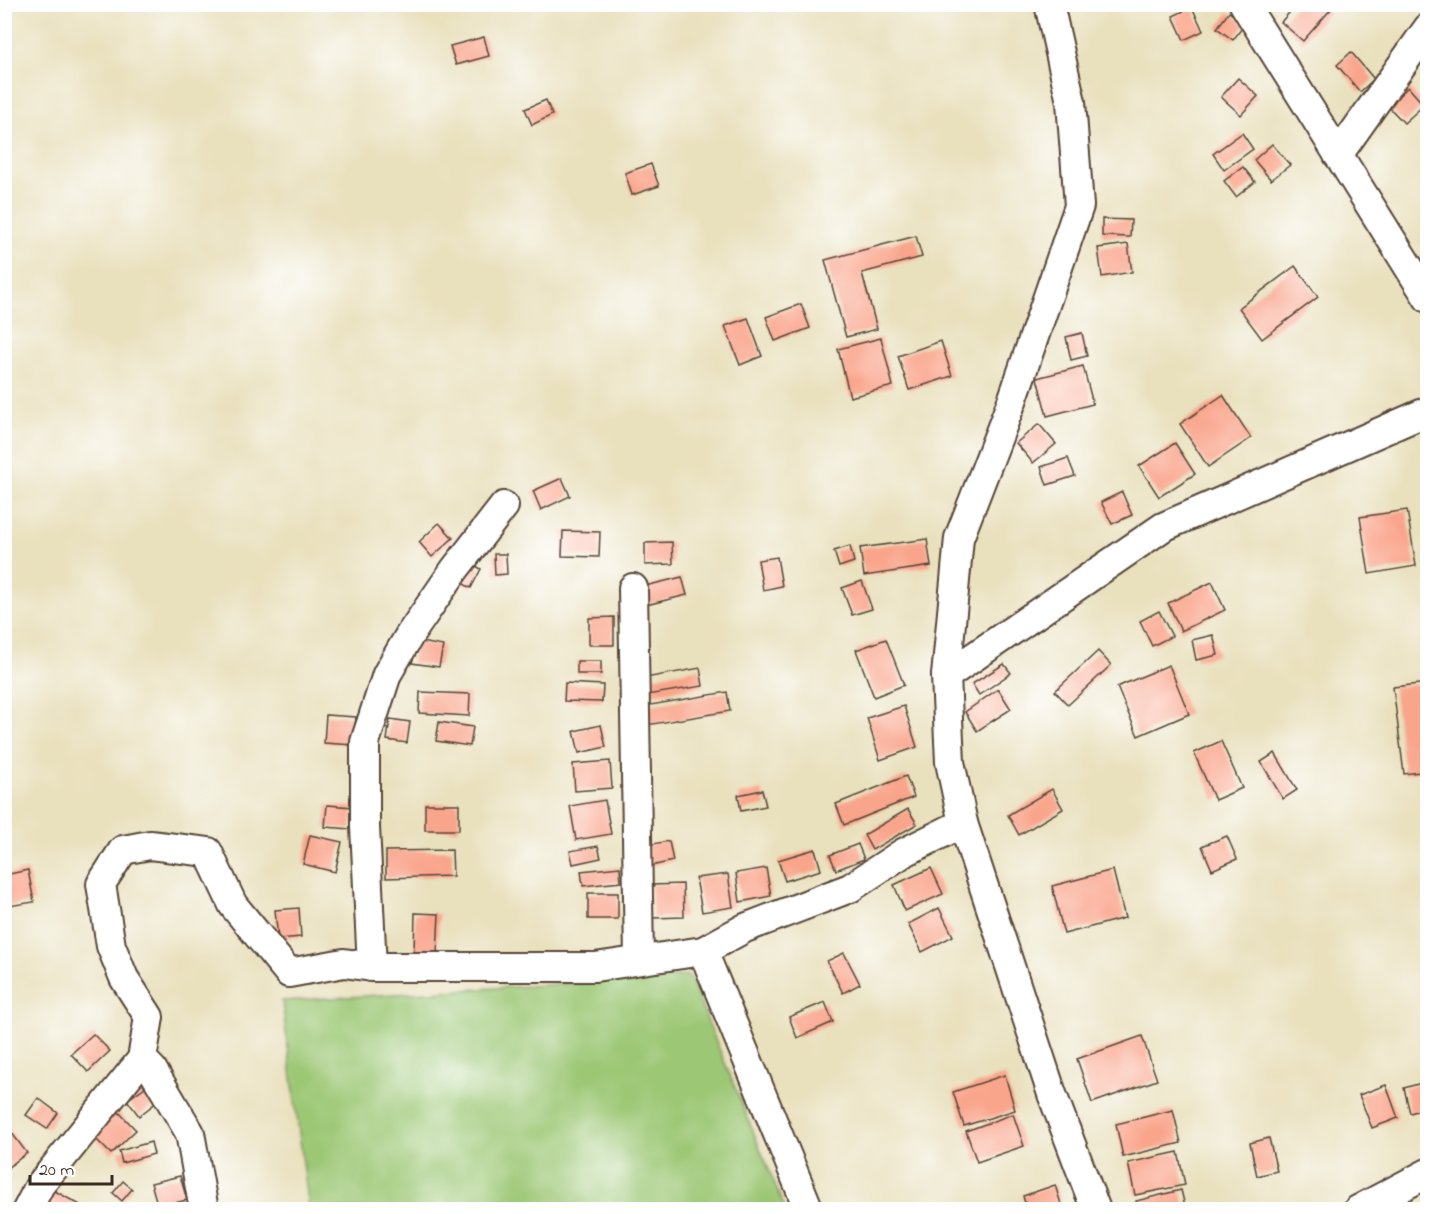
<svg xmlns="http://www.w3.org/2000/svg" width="1432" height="1214" font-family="'Indie Flower',sans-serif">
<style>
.green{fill:#9cc774;stroke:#6c7849;stroke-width:1.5}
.building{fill:#f9a58c}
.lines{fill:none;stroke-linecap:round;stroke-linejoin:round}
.street-casing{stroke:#554536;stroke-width:32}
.street{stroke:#fff;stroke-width:28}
</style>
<rect width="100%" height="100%" fill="#fff"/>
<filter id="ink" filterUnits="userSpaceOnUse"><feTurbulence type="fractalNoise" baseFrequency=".0167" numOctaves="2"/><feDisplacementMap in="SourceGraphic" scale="12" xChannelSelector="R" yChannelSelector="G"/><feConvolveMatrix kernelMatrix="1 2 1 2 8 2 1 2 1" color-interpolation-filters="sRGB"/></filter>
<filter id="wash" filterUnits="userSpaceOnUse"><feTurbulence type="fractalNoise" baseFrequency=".008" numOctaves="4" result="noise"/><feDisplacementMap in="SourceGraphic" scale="24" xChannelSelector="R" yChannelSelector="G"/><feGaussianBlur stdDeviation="1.35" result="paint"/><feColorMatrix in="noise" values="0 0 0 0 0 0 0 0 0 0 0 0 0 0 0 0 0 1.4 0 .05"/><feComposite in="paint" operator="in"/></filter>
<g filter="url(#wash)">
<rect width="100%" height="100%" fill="#e9e0bd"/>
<polygon class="green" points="689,976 785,1209 309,1209 282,1001"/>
<g id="blocks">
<g class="building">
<polygon points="1297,4 1328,4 1332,8 1303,41 1281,22"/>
<polygon points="1192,7 1203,31 1184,40 1173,16"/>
<polygon points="1229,12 1245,24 1233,40 1217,28"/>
<polygon points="484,37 489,56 456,65 450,46"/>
<polygon points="1351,52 1374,79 1360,92 1337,65"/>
<polygon points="1238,78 1258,96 1241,115 1221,97"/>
<polygon points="1408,87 1424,105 1404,123 1388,106"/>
<polygon points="546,100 552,115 532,125 525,109"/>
<polygon points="1242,133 1253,149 1224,170 1213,154"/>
<polygon points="1272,144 1290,165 1271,180 1254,160"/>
<polygon points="651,164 659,186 632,195 625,173"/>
<polygon points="1243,167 1255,182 1236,197 1224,181"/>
<polygon points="1102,219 1131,220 1130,237 1102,236"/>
<polygon points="916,236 922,257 862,273 877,329 846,337 825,260"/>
<polygon points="1128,244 1132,272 1102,277 1098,248"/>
<polygon points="1295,266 1318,297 1262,339 1239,308"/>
<polygon points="801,304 810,328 775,341 766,317"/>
<polygon points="748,318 762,356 740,365 725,326"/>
<polygon points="1082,333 1087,356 1071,360 1066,337"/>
<polygon points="881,338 893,386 850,397 838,349"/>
<polygon points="941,341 952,376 909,390 898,356"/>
<polygon points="1083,366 1093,404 1047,416 1037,378"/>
<polygon points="1223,395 1251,438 1208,467 1180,424"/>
<polygon points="1039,424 1056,444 1033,463 1016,443"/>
<polygon points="1175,443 1195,474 1159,497 1139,466"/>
<polygon points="1068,458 1075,476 1047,485 1041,467"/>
<polygon points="562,478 570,496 541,510 533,491"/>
<polygon points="1122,492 1132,515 1112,524 1101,502"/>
<polygon points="1407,510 1416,566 1369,574 1360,517"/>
<polygon points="439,523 453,538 432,557 419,542"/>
<polygon points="563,531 600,532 599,557 562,556"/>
<polygon points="927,539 931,566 864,576 860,548"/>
<polygon points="672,542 673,564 645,565 645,543"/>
<polygon points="850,546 854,562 839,567 834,551"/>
<polygon points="494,554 506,554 507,574 495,575"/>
<polygon points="777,557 782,586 763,590 758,560"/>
<polygon points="468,561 481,569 471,588 458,581"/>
<polygon points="682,577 687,595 646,605 641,587"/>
<polygon points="862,581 872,609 852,615 842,588"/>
<polygon points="1212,582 1225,610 1181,631 1168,603"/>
<polygon points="1159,611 1172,636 1152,646 1140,621"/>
<polygon points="614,617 614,645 589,645 589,618"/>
<polygon points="1213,635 1218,655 1196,660 1192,640"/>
<polygon points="886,639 904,685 874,697 856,650"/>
<polygon points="416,641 443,646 439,667 412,663"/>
<polygon points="1098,651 1111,665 1068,705 1055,691"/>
<rect x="577" y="661" width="24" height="13"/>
<polygon points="1004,664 1011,673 979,695 972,684"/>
<polygon points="1169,665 1189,714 1138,736 1117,687"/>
<polygon points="700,668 703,686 647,695 645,678"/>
<polygon points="565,683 603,685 602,702 564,701"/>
<polygon points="1428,683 1428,771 1404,774 1393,687"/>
<polygon points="998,689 1011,709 977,731 965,712"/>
<polygon points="420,692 470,694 469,716 419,713"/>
<polygon points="727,692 730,711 647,725 644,706"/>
<polygon points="904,706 917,747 880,760 867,718"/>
<polygon points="326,715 356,717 353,745 324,743"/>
<polygon points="390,719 410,722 407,743 387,740"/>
<polygon points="439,722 473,727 470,746 436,741"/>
<polygon points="601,725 606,747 579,753 574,731"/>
<polygon points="1221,741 1242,788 1215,800 1194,753"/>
<polygon points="1275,753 1297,790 1283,799 1261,762"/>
<polygon points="610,761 612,788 575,791 573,764"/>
<polygon points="906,776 914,797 844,825 836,804"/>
<polygon points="1052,789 1063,809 1019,835 1008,815"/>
<polygon points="762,790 766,806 741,811 738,795"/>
<polygon points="605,800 611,834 576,840 570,806"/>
<rect x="425" y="804" width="34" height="26"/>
<polygon points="327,805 353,807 351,829 325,827"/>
<polygon points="908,809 917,824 872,850 864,835"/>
<polygon points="310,835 342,842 335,872 303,864"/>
<polygon points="1227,836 1237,859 1212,870 1202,846"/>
<polygon points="669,841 673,861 651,866 647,845"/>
<polygon points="858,844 864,859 836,870 830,855"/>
<polygon points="598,846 601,858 573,864 570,851"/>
<polygon points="815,849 821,870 785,881 778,860"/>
<polygon points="452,850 453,876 386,878 386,851"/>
<polygon points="620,867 621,882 583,886 581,871"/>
<polygon points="766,868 771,896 740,902 736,873"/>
<polygon points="931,868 943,894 905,911 894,885"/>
<polygon points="28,870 34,902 9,906 5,875"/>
<polygon points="1113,870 1125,918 1064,934 1052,886"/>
<polygon points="728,874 733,907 702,912 696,878"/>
<polygon points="683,884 684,917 653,918 651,885"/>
<rect x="588" y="893" width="30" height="26"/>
<polygon points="299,908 301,937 278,939 275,910"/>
<polygon points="939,908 953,936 922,952 908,924"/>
<polygon points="415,913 439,914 437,954 414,953"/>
<polygon points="844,953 860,984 843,993 827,961"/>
<polygon points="825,1002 833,1022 797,1038 789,1017"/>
<polygon points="93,1034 110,1051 88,1072 71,1054"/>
<polygon points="1142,1036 1157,1080 1092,1103 1077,1059"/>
<polygon points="1005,1075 1015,1110 964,1126 953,1092"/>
<polygon points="1428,1081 1428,1108 1410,1113 1404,1088"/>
<polygon points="152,1082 163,1097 139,1116 127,1100"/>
<polygon points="1386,1085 1398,1118 1372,1128 1359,1095"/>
<polygon points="38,1098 58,1113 47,1129 26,1115"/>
<polygon points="115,1108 136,1130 111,1154 90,1133"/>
<polygon points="1173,1110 1181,1143 1123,1157 1116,1124"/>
<polygon points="1013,1114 1024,1146 977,1162 966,1131"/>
<polygon points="8,1128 27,1153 7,1168 4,1165 4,1130"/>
<polygon points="1269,1138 1277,1171 1257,1176 1250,1143"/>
<polygon points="151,1142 154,1154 122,1163 119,1151"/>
<polygon points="1178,1152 1185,1185 1135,1195 1128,1163"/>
<polygon points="180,1176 187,1200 158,1207 151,1183"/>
<polygon points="123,1181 132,1189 122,1201 113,1193"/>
<polygon points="1055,1185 1062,1207 1055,1210 1027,1210 1023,1196"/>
<polygon points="53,1190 84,1207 83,1210 47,1210 44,1207"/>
<polygon points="1181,1190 1186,1210 1138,1210 1136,1201"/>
</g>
</g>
</g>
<g filter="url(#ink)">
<use href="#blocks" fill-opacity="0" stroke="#554536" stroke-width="1.5"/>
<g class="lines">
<defs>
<g id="street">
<polyline points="1049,4 1071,102 1079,206 1012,401 959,538 946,676 950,762 963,823 1052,1094 1096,1210"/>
<polyline points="1244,4 1428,298"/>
<polyline points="1338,155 1428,28"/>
<polyline points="633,588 639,959"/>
<polyline points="946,676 1163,527 1428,411"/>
<polyline points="703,951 809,1210"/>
<polyline points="372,967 365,827 365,742 387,674 409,636 455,569 504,506"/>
<polyline points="142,1059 152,1069 190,1133 204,1210"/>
<polyline points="27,1210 40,1185 142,1059 149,1017 124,978 111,946 101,884 123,850 150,845 208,852 233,905 289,973 344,963 372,967 595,967 703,951 745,928 850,888 903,853 963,823"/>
<polyline points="1358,1210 1428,1173"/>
</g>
</defs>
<use href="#street" class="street-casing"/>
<use href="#street" class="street"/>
</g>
</g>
<rect width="1432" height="1214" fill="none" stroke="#fff" stroke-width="24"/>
<path d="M30 1175v9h82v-9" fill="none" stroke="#3b2a1e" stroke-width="3"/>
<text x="39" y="1175" font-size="18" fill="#3b2a1e" stroke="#ffffff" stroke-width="4.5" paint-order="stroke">20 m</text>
</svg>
